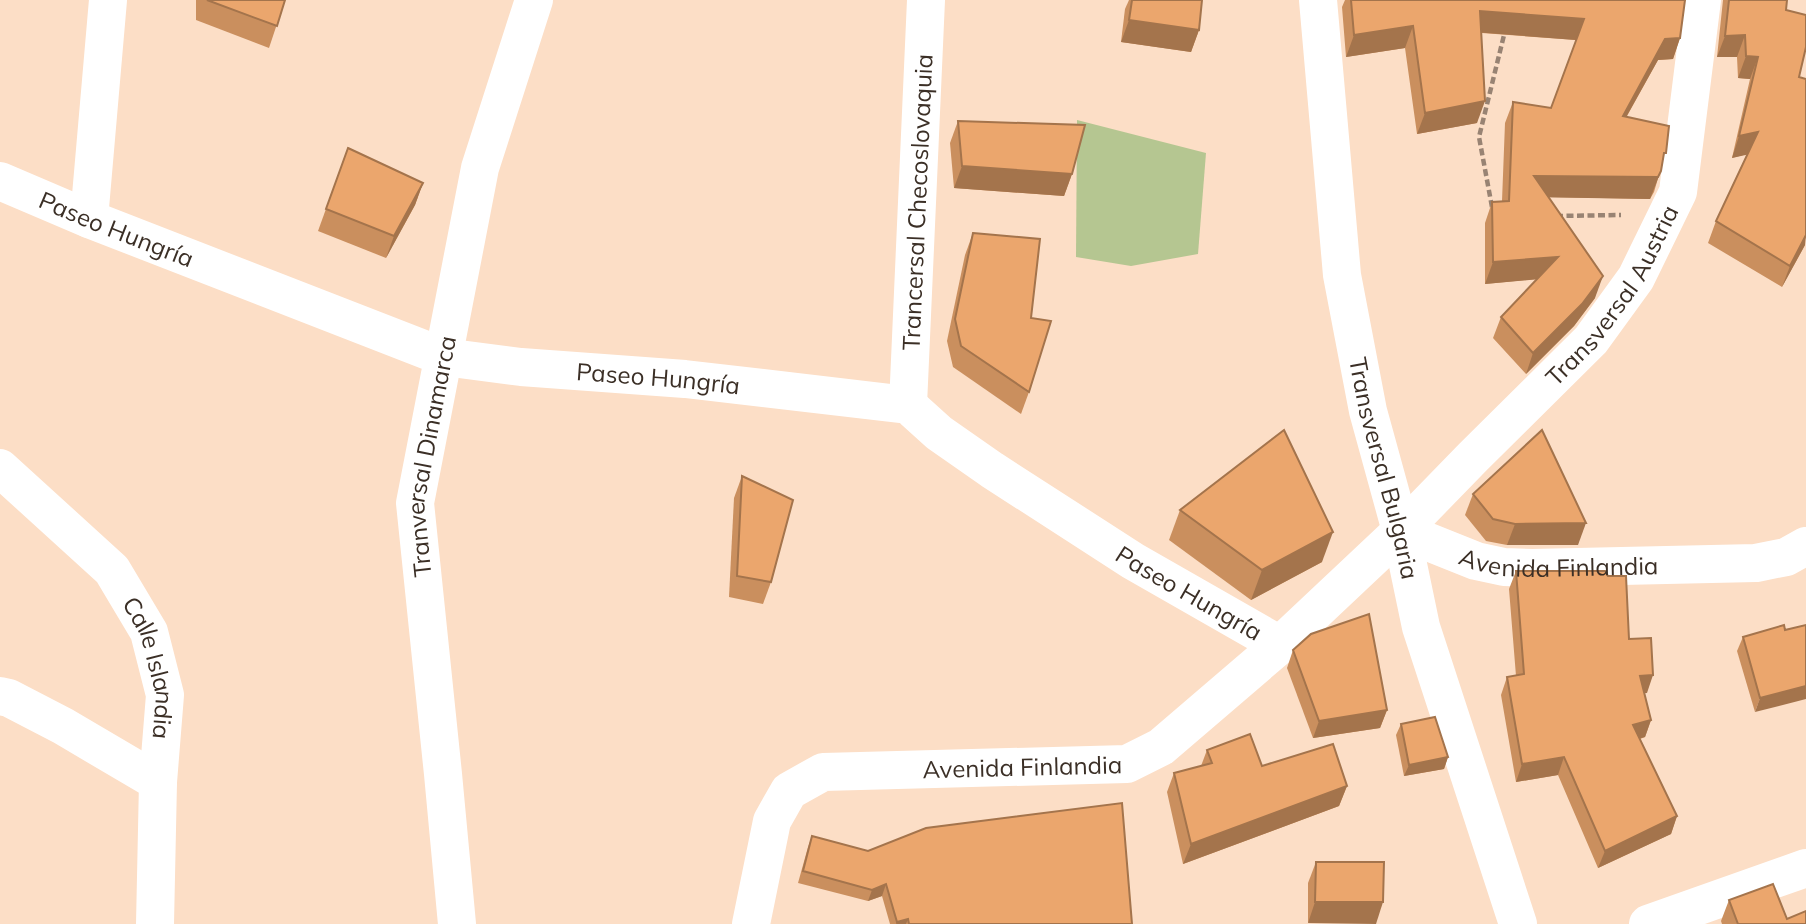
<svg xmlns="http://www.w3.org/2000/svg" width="1806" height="924" font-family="Mulish,sans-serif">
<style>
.green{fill:#b5c691}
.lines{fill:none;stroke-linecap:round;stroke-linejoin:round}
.path{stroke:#988373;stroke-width:4.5;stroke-dasharray:7 3.5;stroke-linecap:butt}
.street{stroke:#fff;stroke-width:38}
.wall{fill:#ca8f5e}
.shaded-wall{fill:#a4744c}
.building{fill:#eba66d;stroke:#a4744c;stroke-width:2}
.labels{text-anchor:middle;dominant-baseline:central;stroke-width:7;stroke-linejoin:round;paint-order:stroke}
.street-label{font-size:24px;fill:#3b2f26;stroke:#fff}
</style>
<rect width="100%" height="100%" fill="#fcdec6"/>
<polygon class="green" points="1077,120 1206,153 1198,254 1131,266 1076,257"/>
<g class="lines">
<g class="path">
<polyline points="1492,207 1479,137 1505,31"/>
<polyline points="1556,216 1621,215"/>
</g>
<g class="street">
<path id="s1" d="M1318,0L1342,275L1368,411L1401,531L1421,627L1518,924"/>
<path id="s2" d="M0,181L89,219L444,357L521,367L685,379L908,405L939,433L992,470L1133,561L1280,645"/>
<polyline points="89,219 108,0"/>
<path id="s3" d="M908,405L926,0"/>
<path id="s4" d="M0,468L112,570L149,632L165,695L158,782L155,924"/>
<path id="s5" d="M1401,531L1476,561L1504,567L1532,568L1756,563L1786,557L1806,546"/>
<polyline points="0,696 9,698 63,726 158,782"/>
<path id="s6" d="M457,924L443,774L415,503L480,168L534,0"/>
<path id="s7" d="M751,924L772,821L789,791L823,772L1127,764L1161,747L1280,645L1401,531L1473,457L1591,340L1636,278L1678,192L1702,0"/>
<polyline points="1648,924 1806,868"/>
</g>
</g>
<g class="wall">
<polygon points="196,0 285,0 269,48 196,20"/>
<polygon points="1129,0 1202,0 1199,30 1191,52 1121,42 1125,9"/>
<polygon points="1345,0 1685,0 1680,38 1673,59 1658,60 1627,116 1663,161 1654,192 1650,199 1549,197 1595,298 1574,326 1526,374 1493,338 1501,317 1537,279 1485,284 1485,223 1492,202 1502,201 1505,123 1513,102 1551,108 1576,40 1482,33 1477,123 1417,134 1405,48 1346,57 1342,7"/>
<polygon points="1723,0 1787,0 1786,10 1799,77 1805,245 1782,287 1708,243 1716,221 1747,154 1732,158 1750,79 1738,78 1737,57 1717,57"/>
<polygon points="958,121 1072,174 1064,196 954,188 950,143"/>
<polygon points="348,148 423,183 415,205 386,258 318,231"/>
<polygon points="973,233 1031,318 1029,392 1021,414 953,367 947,341 965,255"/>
<polygon points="742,476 771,582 763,604 729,597 734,498"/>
<polygon points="1473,494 1578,545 1507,545 1486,541 1465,515"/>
<polygon points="1180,510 1322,562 1251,600 1169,540"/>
<polygon points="1516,571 1629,639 1647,693 1644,693 1651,720 1645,737 1640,739 1677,816 1671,834 1598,868 1558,775 1516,782 1501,695 1507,677 1516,676 1509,589"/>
<polygon points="1785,630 1755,712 1737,651 1743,637"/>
<polygon points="1293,650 1387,710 1380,728 1313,738 1287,668"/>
<polygon points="1401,724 1448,757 1444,769 1404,776 1396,735"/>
<polygon points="1207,750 1262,766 1347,786 1339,806 1183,864 1167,792 1174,773 1201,766"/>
<polygon points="812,836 1132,924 890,924 882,896 868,901 798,883 808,847"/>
<polygon points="1316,862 1384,862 1308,923 1308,883"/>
<polygon points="1729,900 1787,919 1806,924 1722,924 1721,921"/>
</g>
<g class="shaded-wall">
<polygon points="1480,11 1584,19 1576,40 1473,32"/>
<polygon points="1129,20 1199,30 1191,52 1121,42"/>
<polygon points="1413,26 1405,48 1346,57 1354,35"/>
<polygon points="1745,35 1737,57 1717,57 1725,36"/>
<polygon points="1680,38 1673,59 1658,60 1615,137 1623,116 1665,39"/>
<polygon points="1746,56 1758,57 1750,79 1738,78"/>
<polygon points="1485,101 1477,123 1417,134 1425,113"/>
<polygon points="1758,132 1750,154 1732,158 1739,136"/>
<polygon points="962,166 1072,174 1064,196 954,188"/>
<polygon points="1661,171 1650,199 1526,197 1534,176"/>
<polygon points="423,183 415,205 386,258 394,236"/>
<polygon points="1806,235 1805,245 1782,287 1790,266"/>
<polygon points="1558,257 1550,278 1485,284 1493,262"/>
<polygon points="1603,276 1595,298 1574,326 1526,374 1533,353"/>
<polygon points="1586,523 1578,545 1507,545 1515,524"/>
<polygon points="1333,532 1322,562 1251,600 1262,570"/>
<polygon points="1653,675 1647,693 1633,694 1640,676"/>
<polygon points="1806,686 1806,699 1755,712 1760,698"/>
<polygon points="1387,710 1380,728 1313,738 1319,721"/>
<polygon points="1651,720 1645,737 1626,742 1633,725"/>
<polygon points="1448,757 1444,769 1404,776 1409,765"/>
<polygon points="1564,757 1558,775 1516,782 1522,764"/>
<polygon points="1347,786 1339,806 1183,864 1191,844"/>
<polygon points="1677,816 1671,834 1598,868 1605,851"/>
<polygon points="886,884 882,896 868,901 872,890"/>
<polygon points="1315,902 1383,902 1376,924 1308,923"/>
<polygon points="908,919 906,924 896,924 897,922"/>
</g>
<g class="building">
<polygon points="207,0 285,0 277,26"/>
<polygon points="1132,0 1202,0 1199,30 1129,20"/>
<polygon points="1351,0 1685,0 1680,38 1665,39 1623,116 1669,126 1666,153 1664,153 1661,171 1658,177 1534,176 1603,276 1582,304 1533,353 1501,317 1558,257 1493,262 1492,202 1509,201 1513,102 1551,108 1584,19 1480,11 1485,101 1425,113 1413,26 1354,35"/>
<polygon points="1729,0 1787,0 1786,10 1806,15 1806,47 1799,77 1806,79 1806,235 1790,266 1716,221 1758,132 1739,136 1758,57 1746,56 1745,35 1725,36"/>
<polygon points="958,121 1085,125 1072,174 962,166"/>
<polygon points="348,148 423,183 394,236 326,209"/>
<polygon points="973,233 1040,239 1031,318 1051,321 1029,392 961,346 955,319"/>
<polygon points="1284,430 1333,532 1262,570 1180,510"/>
<polygon points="1542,430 1586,523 1515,524 1493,519 1473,494"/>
<polygon points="742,476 793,500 771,582 737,576"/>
<polygon points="1516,571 1605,571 1608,576 1626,576 1629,639 1651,638 1653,675 1640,676 1651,720 1633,725 1677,816 1605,851 1564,757 1522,764 1507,677 1524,674"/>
<polygon points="1369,614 1387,710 1319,721 1293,650 1311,634"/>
<polygon points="1784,625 1785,630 1806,625 1806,686 1760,698 1743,637"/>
<polygon points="1435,717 1448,757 1409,765 1401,724"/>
<polygon points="1250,734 1262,766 1333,744 1347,786 1191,844 1174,773 1212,763 1207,750"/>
<polygon points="1122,803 1132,924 909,924 908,919 897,922 886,884 872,890 803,871 812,836 868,851 926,828"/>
<polygon points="1316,862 1384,862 1383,902 1315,902"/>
<polygon points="1773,884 1787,919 1806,911 1806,924 1738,924 1729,900"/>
</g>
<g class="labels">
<g class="street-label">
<text stroke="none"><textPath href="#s3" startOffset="203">Trancersal Checoslovaquia</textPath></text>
<text stroke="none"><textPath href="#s2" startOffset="126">Paseo Hungría</textPath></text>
<text stroke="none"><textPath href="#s7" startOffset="1162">Transversal Austria</textPath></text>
<text stroke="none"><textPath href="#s2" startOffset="693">Paseo Hungría</textPath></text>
<text stroke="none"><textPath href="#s6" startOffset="471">Tranversal Dinamarca</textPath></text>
<text stroke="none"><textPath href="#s1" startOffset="474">Transversal Bulgaria</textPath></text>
<text stroke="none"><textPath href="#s5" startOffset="164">Avenida Finlandia</textPath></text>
<text stroke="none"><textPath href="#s2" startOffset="1283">Paseo Hungría</textPath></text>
<text stroke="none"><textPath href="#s4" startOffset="259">Calle Islandia</textPath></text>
<text stroke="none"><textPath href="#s7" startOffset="378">Avenida Finlandia</textPath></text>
</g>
</g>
</svg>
